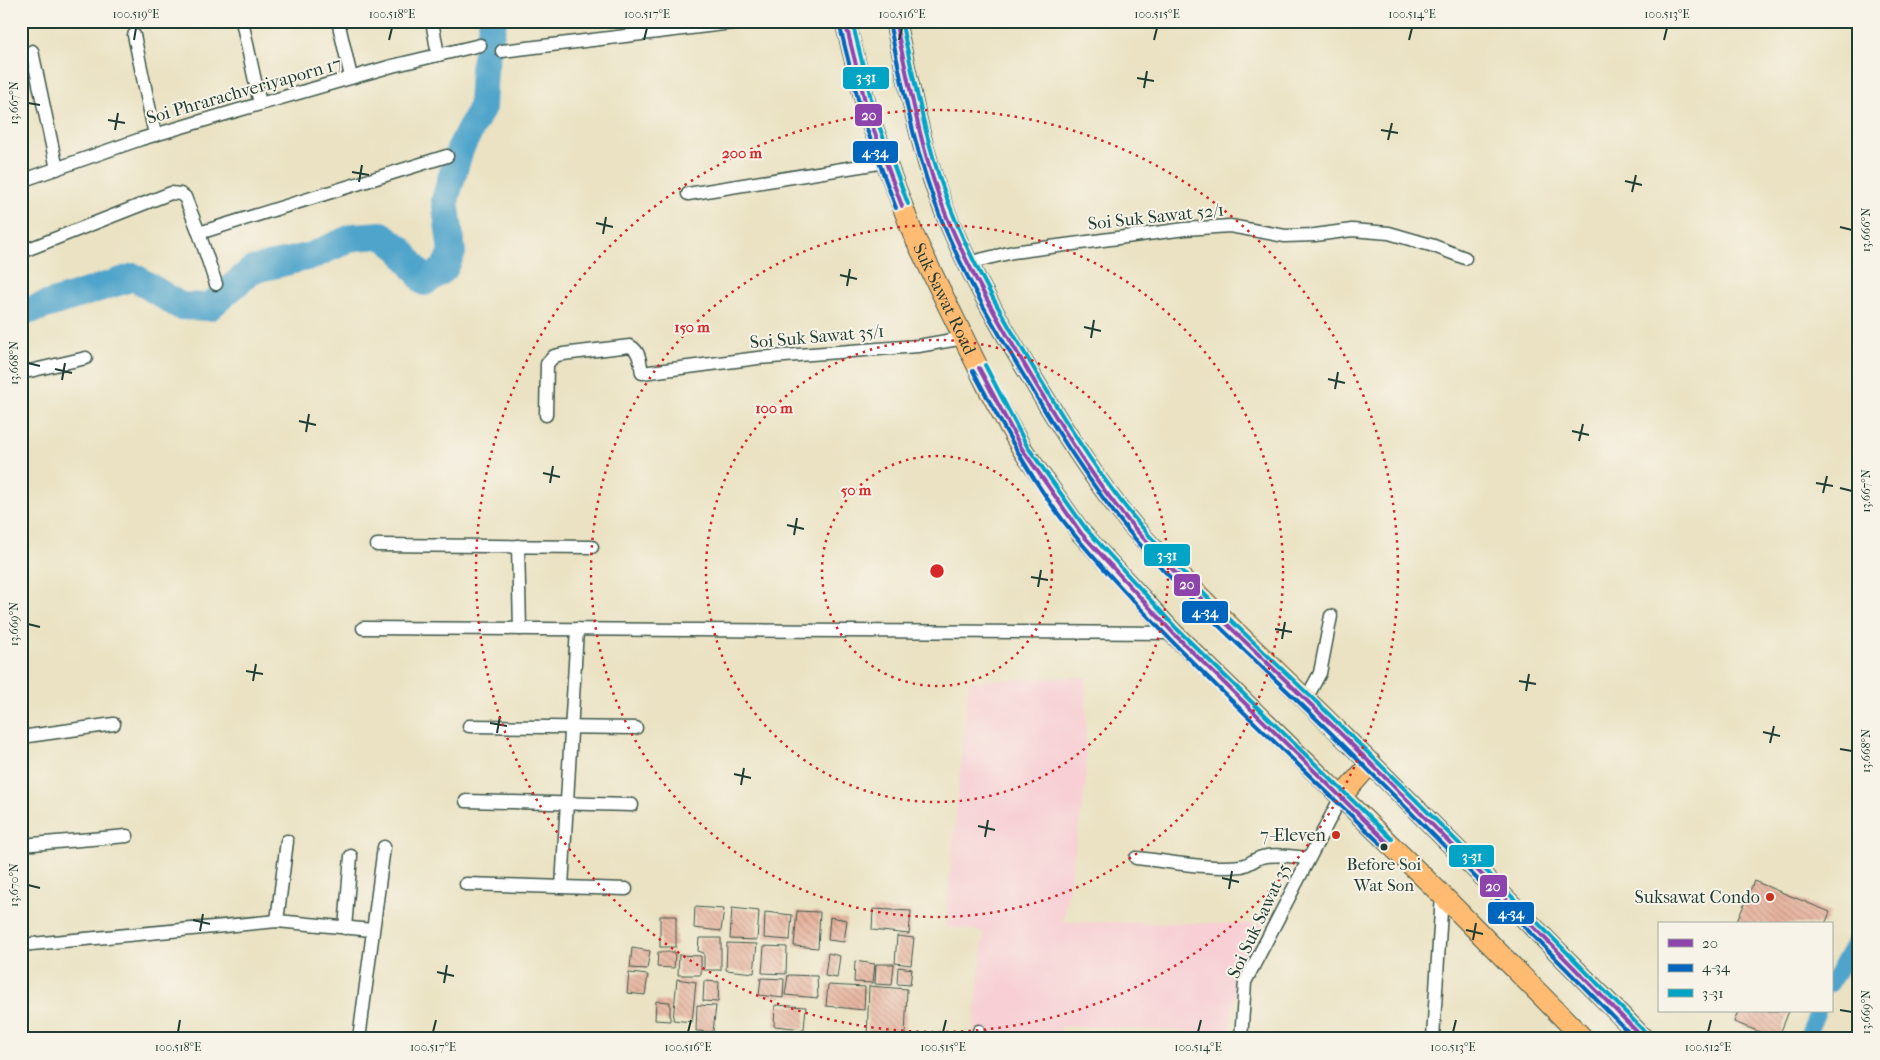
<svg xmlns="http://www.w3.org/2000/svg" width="1880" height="1060" font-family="'IM FELL French Canon',serif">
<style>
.built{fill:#f7cfd4}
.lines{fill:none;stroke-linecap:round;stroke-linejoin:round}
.canal{stroke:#4fa4cb;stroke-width:16}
.river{stroke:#4fa4cb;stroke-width:28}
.building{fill:url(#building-back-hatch)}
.street-casing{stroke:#3d5649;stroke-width:15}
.primary-casing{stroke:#3d5649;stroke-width:22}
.street{stroke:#fff;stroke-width:12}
.primary{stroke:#ffbb71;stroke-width:20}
.bus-1-casing{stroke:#f7f3e8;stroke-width:8}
.bus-2-casing{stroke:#f7f3e8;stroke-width:8}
.bus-3-casing{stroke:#f7f3e8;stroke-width:8}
.bus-1{stroke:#8e44ad;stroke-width:4}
.bus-2{stroke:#0065bd;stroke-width:4}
.bus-3{stroke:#02a4c6;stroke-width:4}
.ticks{fill:none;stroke:#1f3d34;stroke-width:2}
.ring{fill:none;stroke:#d62828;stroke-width:2.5;stroke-dasharray:2.5 5}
.poi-dot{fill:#c8321e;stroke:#f7f3e8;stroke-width:2}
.bus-dot{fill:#1f3d34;stroke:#f7f3e8;stroke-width:2}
.labels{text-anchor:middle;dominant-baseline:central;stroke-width:4;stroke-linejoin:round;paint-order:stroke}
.bus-label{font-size:17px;fill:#1f3d34;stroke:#f7f3e8}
.street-label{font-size:18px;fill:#1f3d34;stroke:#f7f3e8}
.poi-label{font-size:18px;fill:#1f3d34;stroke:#f7f3e8;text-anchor:end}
.centre{fill:#d62828;stroke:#f7f3e8;stroke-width:2.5}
.ring-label{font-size:15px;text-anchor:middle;font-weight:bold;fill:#d62828;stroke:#f7f3e8;stroke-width:4;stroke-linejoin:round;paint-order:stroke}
.line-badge{stroke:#f7f3e8;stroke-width:2}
.badge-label{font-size:14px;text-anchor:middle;font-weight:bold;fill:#fff}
.neatline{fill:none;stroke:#1f3d34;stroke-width:2}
.ticks-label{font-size:12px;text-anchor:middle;fill:#1f3d34}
</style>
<defs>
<pattern id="building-back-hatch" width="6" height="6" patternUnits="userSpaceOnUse" patternTransform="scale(1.25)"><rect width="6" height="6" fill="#e7b39e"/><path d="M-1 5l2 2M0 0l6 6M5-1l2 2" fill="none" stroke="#bb9382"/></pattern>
</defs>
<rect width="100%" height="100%" fill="#f7f3e8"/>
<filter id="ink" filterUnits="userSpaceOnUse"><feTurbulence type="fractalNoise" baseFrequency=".02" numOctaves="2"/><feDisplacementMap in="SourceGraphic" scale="10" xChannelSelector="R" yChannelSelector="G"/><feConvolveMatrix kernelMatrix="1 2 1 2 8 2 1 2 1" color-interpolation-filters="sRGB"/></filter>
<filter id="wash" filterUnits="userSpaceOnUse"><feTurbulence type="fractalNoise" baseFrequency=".0096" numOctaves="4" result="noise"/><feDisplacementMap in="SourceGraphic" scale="20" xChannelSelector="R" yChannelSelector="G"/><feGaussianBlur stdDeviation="1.12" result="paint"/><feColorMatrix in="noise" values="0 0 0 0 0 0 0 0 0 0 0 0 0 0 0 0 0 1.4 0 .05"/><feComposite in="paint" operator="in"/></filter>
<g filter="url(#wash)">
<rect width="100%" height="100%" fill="#eae2c2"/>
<polygon class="built" points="1086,677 1086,784 1063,922 1266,924 1239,972 1229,1033 1062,1026 1059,1039 972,1039 984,932 945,926 969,681"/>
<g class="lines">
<g class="canal">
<polyline points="1831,984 1859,933"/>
<polyline points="1806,1039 1818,1011"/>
</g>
<polyline class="river" points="21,313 134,277 180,306 209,307 252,270 311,256 354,237 382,235 400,249 425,282 444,269 452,252 445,200 460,149 482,107 484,69 493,21"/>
</g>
<g id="blocks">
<g class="building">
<polygon points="1754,881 1830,912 1825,924 1736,924"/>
<polygon points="695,907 724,909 721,931 694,928"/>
<polygon points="732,908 759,911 757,940 730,939"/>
<polygon points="873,909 911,911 909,934 872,930"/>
<polygon points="797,911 820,912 818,948 794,946"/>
<polygon points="765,912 792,915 790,940 764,938"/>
<rect x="660" y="916" width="16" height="31"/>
<polygon points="830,917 847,920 844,942 828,940"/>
<polygon points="897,936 914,938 911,965 895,963"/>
<polygon points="699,938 721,938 721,970 704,970 704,953 698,951"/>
<polygon points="727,943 757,944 754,973 726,970"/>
<polygon points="764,946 787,947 786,974 762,973"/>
<polygon points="632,948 650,951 647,969 630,968"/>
<polygon points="658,952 675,952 674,968 657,967"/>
<polygon points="828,953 840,956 837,978 825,976"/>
<polygon points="679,955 701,956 701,975 678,975"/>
<polygon points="855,961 875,964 873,983 854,982"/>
<polygon points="876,964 894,964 892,985 875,984"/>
<polygon points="898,967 912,969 910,985 897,984"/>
<polygon points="629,973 648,975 645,995 627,993"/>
<polygon points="788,975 817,976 818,998 785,995"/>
<polygon points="761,978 784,979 783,998 759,995"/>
<polygon points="677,979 696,982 692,1022 673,1020"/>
<polygon points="704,981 719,982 718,1002 703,1001"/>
<polygon points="828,985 865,987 864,1010 826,1006"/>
<polygon points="869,986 907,989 905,1039 867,1039"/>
<polygon points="656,1001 670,1002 670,1021 655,1020"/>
<polygon points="697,1005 716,1006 713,1032 696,1031"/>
<polygon points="775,1005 806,1007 804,1029 774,1026"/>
<polygon points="1738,1011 1789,1011 1778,1039 1734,1022"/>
</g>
</g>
</g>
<g filter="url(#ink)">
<use href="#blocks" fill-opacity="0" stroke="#3d5649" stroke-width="1"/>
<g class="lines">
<defs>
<g id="street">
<polyline points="242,21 260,104"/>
<polyline points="338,21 351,77"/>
<polyline points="432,21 438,55"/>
<polyline points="134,35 155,135"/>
<polyline points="32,51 57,169"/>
<polyline points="502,51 748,21"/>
<polyline points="21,181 141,139 239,110 392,66 480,45"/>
<polyline points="688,194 885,162"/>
<polyline points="199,233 216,284"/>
<polyline points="21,252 171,193 180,194 185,197 199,233 447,156"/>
<polyline points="967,263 1013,252 1185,229 1230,226 1285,236 1315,235 1352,230 1389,233 1434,246 1465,258"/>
<polyline points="21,373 86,358"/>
<path d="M546,415L547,364L554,356L563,354L630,346C640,351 640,362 642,373L758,358L918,346L964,338"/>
<polyline points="377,545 592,547"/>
<polyline points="518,546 520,629"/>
<polyline points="363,628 1173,633"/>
<polyline points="1306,699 1320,673 1331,616"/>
<polyline points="469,726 636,728"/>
<polyline points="21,737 114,724"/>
<polyline points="466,801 632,805"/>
<polyline points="21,845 127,836"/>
<path d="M1136,858C1167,861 1211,870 1241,866C1249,865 1254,859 1262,857C1276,853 1293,857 1308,858"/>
<polyline points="466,884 626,889"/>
<polyline points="562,887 577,629"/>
<polyline points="277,921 287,841"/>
<polyline points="345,928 351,856"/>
<polyline points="21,945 277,921 372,930"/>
<polyline points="979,1031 980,1039"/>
<polyline points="1433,1038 1442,895"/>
<polyline points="359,1039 384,847"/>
<polyline points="1241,1039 1245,982 1341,797"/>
</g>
<g id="primary">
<path id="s1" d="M845,21L869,117L913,234L989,390L1022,449L1081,533L1173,633L1442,895L1584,1039"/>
<path d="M895,21C908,78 918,136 937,191C961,258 997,320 1034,381C1067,436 1102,492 1145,540C1208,608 1277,670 1343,736C1444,836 1544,938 1644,1039"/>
<polyline points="1341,797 1371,763"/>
</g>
</defs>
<use href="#street" class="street-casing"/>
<use href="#primary" class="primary-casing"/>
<use href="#street" class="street"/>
<use href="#primary" class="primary"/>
<defs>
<g id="bus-1">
<polyline points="845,21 869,117 902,206"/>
<path d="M895,21C910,86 921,153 946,215C970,273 1002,327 1034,381C1067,436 1101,492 1145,540C1207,609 1277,670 1343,736C1444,836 1544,937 1644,1039"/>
<polyline points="979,368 1022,449 1081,533 1173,633 1388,843"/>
</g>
<g id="bus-2">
<path d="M889,22C903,87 915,154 940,216C963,274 995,328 1027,381C1060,437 1095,492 1137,541C1199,612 1272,674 1339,741C1438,839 1537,939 1635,1039"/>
<polyline points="839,23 863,119 896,208"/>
<path d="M973,371C1004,428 1035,488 1077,538C1171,648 1280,746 1384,847"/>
</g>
<g id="bus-3">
<polyline points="852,21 875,115 908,204"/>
<path d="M901,21C916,86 927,152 953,214C975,270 1006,322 1037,374C1070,429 1104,484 1147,533C1209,604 1281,666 1348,733C1449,832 1549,934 1648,1035"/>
<polyline points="985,365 1027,446 1086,529 1177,629 1392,839"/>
</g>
</defs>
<use href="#bus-1" class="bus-1-casing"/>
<use href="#bus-2" class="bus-2-casing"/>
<use href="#bus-3" class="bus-3-casing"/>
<use href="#bus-1" class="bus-1"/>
<use href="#bus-2" class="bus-2"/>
<use href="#bus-3" class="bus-3"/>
</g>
</g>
<path class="ticks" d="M134,40L136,28M389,40L392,28M644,40L647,28M899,40L902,28M1154,40L1157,28M1409,40L1412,28M1664,40L1667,28M1137,78L1154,81M1144,88L1147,71M28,103L40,105M108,120L125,123M115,130L118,113M1381,130L1398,133M1388,140L1392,123M352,172L369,175M1625,181L1642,185M359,182L362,165M1632,192L1636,175M596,223L613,227M1840,227L1852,230M603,234L606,217M840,275L857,279M847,286L850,269M1084,327L1101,331M1091,338L1094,320M28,363L40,366M55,369L72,373M1328,379L1345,383M62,380L65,363M1335,389L1338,372M299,421L316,425M1572,431L1589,435M306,432L309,414M1579,441L1583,424M543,473L560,477M550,483L553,466M1816,483L1833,486M1840,488L1852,491M1823,493L1827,476M787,525L804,529M794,535L797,518M1031,577L1048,580M1038,587L1041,570M28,624L40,627M1275,629L1292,632M1282,639L1285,622M246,671L263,674M253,681L256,664M1519,681L1536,684M1526,691L1529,674M490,723L507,726M1763,732L1780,736M497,733L500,716M1770,743L1774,726M1840,749L1852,751M734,774L751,778M741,785L744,768M978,826L995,830M985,837L988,820M1222,878L1239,882M28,885L40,888M1229,889L1232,871M193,920L210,924M1466,930L1483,934M200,931L203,914M1473,940L1476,923M437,972L454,976M444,983L447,965M1840,1010L1852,1012M178,1032L180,1020M433,1032L436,1020M688,1032L691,1020M943,1032L946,1020M1198,1032L1201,1020M1453,1032L1456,1020M1708,1032L1711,1020"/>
<g class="ring">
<circle cx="937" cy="571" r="115"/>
<circle cx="937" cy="571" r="231"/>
<circle cx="937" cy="571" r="346"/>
<circle cx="937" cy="571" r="461"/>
</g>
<g class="poi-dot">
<circle cx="1336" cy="835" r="5"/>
<circle cx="1770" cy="897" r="5"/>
</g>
<circle class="bus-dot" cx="1384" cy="847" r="4.5"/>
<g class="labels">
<g class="bus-label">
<text x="1384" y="864">Before Soi<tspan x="1384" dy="21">Wat Son</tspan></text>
</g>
<g class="street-label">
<text transform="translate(244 91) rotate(-16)">Soi Phrarachveriyaporn 17</text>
<text transform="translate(1156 217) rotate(-6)">Soi Suk Sawat 52/1</text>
<text stroke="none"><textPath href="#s1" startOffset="296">Suk Sawat Road</textPath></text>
<text transform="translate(817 337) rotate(-5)">Soi Suk Sawat 35/1</text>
<text transform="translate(1259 921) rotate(-65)">Soi Suk Sawat 35</text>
</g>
<g class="poi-label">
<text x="1326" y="835">7-Eleven</text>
<text x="1760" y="897">Suksawat Condo</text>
</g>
</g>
<circle cx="937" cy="571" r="8" class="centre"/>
<g class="ring-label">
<text x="742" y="158">200 m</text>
<text x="692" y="332">150 m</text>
<text x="774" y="413">100 m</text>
<text x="856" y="495">50 m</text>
</g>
<g class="line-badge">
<rect x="842" y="66" width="48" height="24" rx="5" fill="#02a4c6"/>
<rect x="854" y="103" width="29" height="24" rx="5" fill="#8e44ad"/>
<rect x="852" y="140" width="47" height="24" rx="5" fill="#0065bd"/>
<rect x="1143" y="543" width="48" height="24" rx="5" fill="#02a4c6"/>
<rect x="1173" y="573" width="28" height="24" rx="5" fill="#8e44ad"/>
<rect x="1181" y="600" width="48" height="24" rx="5" fill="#0065bd"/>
<rect x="1448" y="844" width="47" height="24" rx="5" fill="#02a4c6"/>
<rect x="1479" y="874" width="29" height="24" rx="5" fill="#8e44ad"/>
<rect x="1487" y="901" width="48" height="24" rx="5" fill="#0065bd"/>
</g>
<g class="badge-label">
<text x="866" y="82">3-31</text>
<text x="869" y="120">20</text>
<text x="875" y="157">4-34</text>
<text x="1167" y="560">3-31</text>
<text x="1187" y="589">20</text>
<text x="1205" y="617">4-34</text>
<text x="1472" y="861">3-31</text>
<text x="1493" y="891">20</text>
<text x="1511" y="918">4-34</text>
</g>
<rect width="1880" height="1060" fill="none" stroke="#f7f3e8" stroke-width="55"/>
<rect x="1658" y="922" width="175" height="90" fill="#f7f3e8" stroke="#a1aaa0"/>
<rect x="1668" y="939" width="25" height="8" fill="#8e44ad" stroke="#a1aaa0"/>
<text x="1702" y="948" font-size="15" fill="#1f3d34">20</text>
<rect x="1668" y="964" width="25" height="8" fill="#0065bd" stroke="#a1aaa0"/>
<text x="1702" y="972" font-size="15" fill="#1f3d34">4-34</text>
<rect x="1668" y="989" width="25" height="8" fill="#02a4c6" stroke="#a1aaa0"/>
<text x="1702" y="998" font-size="15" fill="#1f3d34">3-31</text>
<rect x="28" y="28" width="1824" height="1004" class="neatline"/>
<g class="ticks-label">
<text x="136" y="18">100.519°E</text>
<text x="392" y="18">100.518°E</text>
<text x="647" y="18">100.517°E</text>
<text x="902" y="18">100.516°E</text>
<text x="1157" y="18">100.515°E</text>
<text x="1412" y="18">100.514°E</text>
<text x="1667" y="18">100.513°E</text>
<text transform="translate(14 103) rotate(-90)" y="4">13.667°N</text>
<text transform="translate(1866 230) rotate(-90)" y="4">13.666°N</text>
<text transform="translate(14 363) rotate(-90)" y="4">13.668°N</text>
<text transform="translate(1866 491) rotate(-90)" y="4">13.667°N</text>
<text transform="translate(14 624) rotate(-90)" y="4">13.669°N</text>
<text transform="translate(1866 751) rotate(-90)" y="4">13.668°N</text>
<text transform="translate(14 885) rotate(-90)" y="4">13.670°N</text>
<text transform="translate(1866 1012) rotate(-90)" y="4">13.669°N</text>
<text x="178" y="1051">100.518°E</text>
<text x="433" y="1051">100.517°E</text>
<text x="688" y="1051">100.516°E</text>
<text x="943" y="1051">100.515°E</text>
<text x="1198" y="1051">100.514°E</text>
<text x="1453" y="1051">100.513°E</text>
<text x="1708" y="1051">100.512°E</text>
</g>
</svg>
